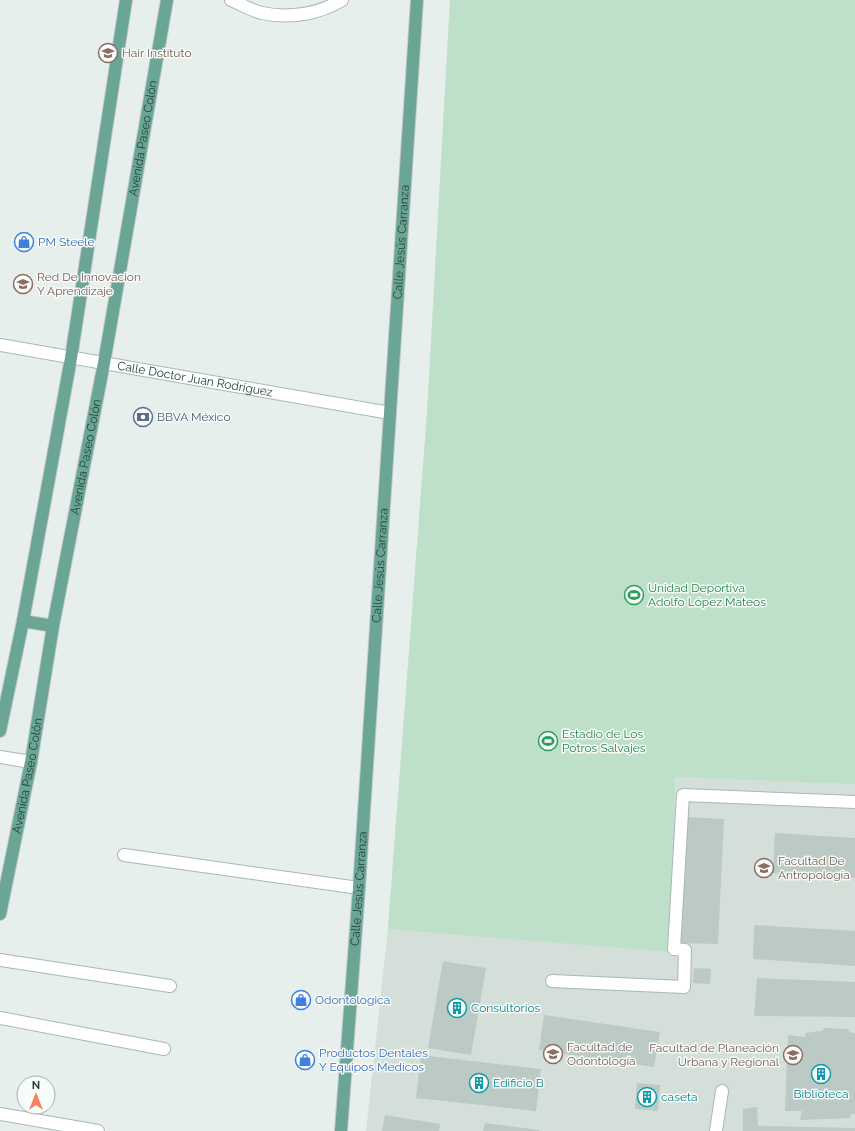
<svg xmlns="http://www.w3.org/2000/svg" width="855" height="1131" font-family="Raleway,sans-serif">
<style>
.built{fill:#d4dfda}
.green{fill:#bfe0c8}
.building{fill:#bbcac4}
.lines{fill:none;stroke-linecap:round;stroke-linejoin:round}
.minor-casing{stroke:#a8b8b2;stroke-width:14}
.major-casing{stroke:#c2cac8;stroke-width:14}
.minor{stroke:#fff;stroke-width:12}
.major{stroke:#6aa596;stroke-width:12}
.labels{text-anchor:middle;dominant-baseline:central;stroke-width:3;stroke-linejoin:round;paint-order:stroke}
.education-label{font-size:12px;fill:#785e54;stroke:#f7fbf9;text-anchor:start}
.street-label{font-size:12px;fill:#24423a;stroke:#f7fbf9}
.shop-label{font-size:12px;fill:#366cbe;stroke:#f7fbf9;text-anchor:start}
.service-label{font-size:12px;fill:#4e5e75;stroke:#f7fbf9;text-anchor:start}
.leisure-label{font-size:12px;fill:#27864d;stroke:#f7fbf9;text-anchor:start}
.culture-label{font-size:12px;fill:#0d838f;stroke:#f7fbf9;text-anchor:start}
</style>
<rect width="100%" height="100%" fill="#e6efeb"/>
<polygon class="built" points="450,0 855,0 855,1131 366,1131 388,929 427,414"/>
<polygon class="green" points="450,0 855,0 855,784 675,777 670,952 388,929 427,414"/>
<g class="building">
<polygon points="686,817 724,819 718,944 680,943"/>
<polygon points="775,833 855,838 855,878 773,873"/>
<polygon points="754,925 855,931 855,966 753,959"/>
<polygon points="443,961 486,968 471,1055 428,1048"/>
<polygon points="694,968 711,969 710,984 693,983"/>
<polygon points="757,978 855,982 855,1017 754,1016"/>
<polygon points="544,1015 660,1032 654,1067 539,1050"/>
<polygon points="824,1028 847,1029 851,1033 855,1033 855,1114 851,1114 850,1118 800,1120 802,1111 785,1111 788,1035 805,1037 805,1033 822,1031"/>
<polygon points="421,1055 541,1069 536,1111 416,1098"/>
<polygon points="637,1083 660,1085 658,1111 635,1109"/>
<polygon points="757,1107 758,1126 855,1128 855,1131 743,1131 743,1109"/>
<polygon points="385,1115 440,1124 439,1131 382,1131"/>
<polygon points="485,1123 539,1130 539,1131 483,1131"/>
</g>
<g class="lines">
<defs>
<g id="minor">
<path d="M231,0C241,4 252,11 262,13C289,19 319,14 342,0"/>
<path id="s1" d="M0,345L390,413"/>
<polyline points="0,757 31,762"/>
<polyline points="124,855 359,888"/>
<polyline points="0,960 170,986"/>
<polyline points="552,981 684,987 685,950 674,949 683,795 855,802"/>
<polyline points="0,1018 164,1049"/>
<polyline points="0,1114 98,1131"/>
<polyline points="716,1131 722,1091"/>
</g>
<g id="major">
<polyline points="23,621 53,626"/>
<polyline points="0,731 23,621 71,358 126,0"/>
<path id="s2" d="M0,914L31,762L53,626L104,363L167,0"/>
<path id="s3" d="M341,1131L359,888L417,0"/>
</g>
</defs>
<use href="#minor" class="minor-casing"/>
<use href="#major" class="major-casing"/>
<use href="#minor" class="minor"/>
<use href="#major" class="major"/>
</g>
<defs>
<symbol id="university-ring" viewBox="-11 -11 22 22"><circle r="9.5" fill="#f7fbf9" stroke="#8d6e63" stroke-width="1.5"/><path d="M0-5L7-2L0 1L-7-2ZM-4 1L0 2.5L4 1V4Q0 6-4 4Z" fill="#8d6e63"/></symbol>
<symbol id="shop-ring" viewBox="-11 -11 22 22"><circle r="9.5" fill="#f7fbf9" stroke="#3f7fe0" stroke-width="1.5"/><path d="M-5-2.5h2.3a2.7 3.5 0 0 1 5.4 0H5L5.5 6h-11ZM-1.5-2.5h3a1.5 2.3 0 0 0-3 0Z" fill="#3f7fe0"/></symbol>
<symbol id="bank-ring" viewBox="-11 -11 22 22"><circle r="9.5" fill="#f7fbf9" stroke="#5c6f8a" stroke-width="1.5"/><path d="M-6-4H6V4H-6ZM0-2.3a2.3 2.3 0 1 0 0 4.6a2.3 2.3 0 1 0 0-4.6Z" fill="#5c6f8a"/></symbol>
<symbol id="stadium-ring" viewBox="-11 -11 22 22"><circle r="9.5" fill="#f7fbf9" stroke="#2e9e5b" stroke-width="1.5"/><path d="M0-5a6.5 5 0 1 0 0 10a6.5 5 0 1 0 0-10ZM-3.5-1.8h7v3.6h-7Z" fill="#2e9e5b"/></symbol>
<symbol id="building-ring" viewBox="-11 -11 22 22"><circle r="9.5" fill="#f7fbf9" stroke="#0f9aa8" stroke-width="1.5"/><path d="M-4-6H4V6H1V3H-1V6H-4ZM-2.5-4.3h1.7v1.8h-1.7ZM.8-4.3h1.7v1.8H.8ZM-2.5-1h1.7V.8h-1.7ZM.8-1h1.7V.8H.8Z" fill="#0f9aa8"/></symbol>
</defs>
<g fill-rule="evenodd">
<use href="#university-ring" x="97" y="42" width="22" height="22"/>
<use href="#shop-ring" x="13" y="231" width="22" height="22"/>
<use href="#university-ring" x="12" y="273" width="22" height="22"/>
<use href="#bank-ring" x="132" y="406" width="22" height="22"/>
<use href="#stadium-ring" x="623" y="584" width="22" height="22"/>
<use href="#stadium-ring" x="537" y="730" width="22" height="22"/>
<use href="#university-ring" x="753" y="857" width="22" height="22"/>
<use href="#shop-ring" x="290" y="989" width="22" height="22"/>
<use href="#building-ring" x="446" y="997" width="22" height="22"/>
<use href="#university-ring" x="542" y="1043" width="22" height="22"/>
<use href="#university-ring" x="782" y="1044" width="22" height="22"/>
<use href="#shop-ring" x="294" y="1049" width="22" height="22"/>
<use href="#building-ring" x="810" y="1063" width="22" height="22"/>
<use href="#building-ring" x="468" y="1072" width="22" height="22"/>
<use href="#building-ring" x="636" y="1086" width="22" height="22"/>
</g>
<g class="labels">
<g class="education-label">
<text x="122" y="53">Hair Instituto</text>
<text x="37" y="277">Red De Innovacion<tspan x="37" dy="14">Y Aprendizaje</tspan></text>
<text x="778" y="861">Facultad De<tspan x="778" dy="14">Antropología</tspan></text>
<text x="567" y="1047">Facultad de<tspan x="567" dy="14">Odontología</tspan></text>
<text x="779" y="1048" text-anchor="end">Facultad de Planeación<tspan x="779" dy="14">Urbana y Regional</tspan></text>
</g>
<g class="street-label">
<text stroke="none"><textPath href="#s2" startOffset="789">Avenida Paseo Colón</textPath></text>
<text stroke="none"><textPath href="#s3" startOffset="891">Calle Jesús Carranza</textPath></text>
<text stroke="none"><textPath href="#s1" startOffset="198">Calle Doctor Juan Rodríguez</textPath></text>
<text stroke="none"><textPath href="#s2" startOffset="465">Avenida Paseo Colón</textPath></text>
<text stroke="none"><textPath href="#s3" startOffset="567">Calle Jesús Carranza</textPath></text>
<text stroke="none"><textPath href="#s2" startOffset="141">Avenida Paseo Colón</textPath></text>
<text stroke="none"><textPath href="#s3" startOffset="243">Calle Jesús Carranza</textPath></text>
</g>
<g class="shop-label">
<text x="38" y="242">PM Steele</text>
<text x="315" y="1000">Odontologica</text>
<text x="319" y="1053">Productos Dentales<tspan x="319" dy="14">Y Equipos Medicos</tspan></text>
</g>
<g class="service-label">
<text x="157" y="417">BBVA México</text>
</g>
<g class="leisure-label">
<text x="648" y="588">Unidad Deportiva<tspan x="648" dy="14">Adolfo López Mateos</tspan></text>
<text x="562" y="734">Estadio de Los<tspan x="562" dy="14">Potros Salvajes</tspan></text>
</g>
<g class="culture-label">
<text x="471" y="1008">Consultorios</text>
<text x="493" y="1083">Edificio B</text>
<text x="821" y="1094" text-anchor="middle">Biblioteca</text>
<text x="661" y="1097">caseta</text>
</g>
</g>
<g transform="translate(36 1095)"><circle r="19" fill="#f7fbf9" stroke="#a3b1ad"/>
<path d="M0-3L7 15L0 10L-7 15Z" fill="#f4845f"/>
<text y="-6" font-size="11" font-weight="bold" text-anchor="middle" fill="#24423a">N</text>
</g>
</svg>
